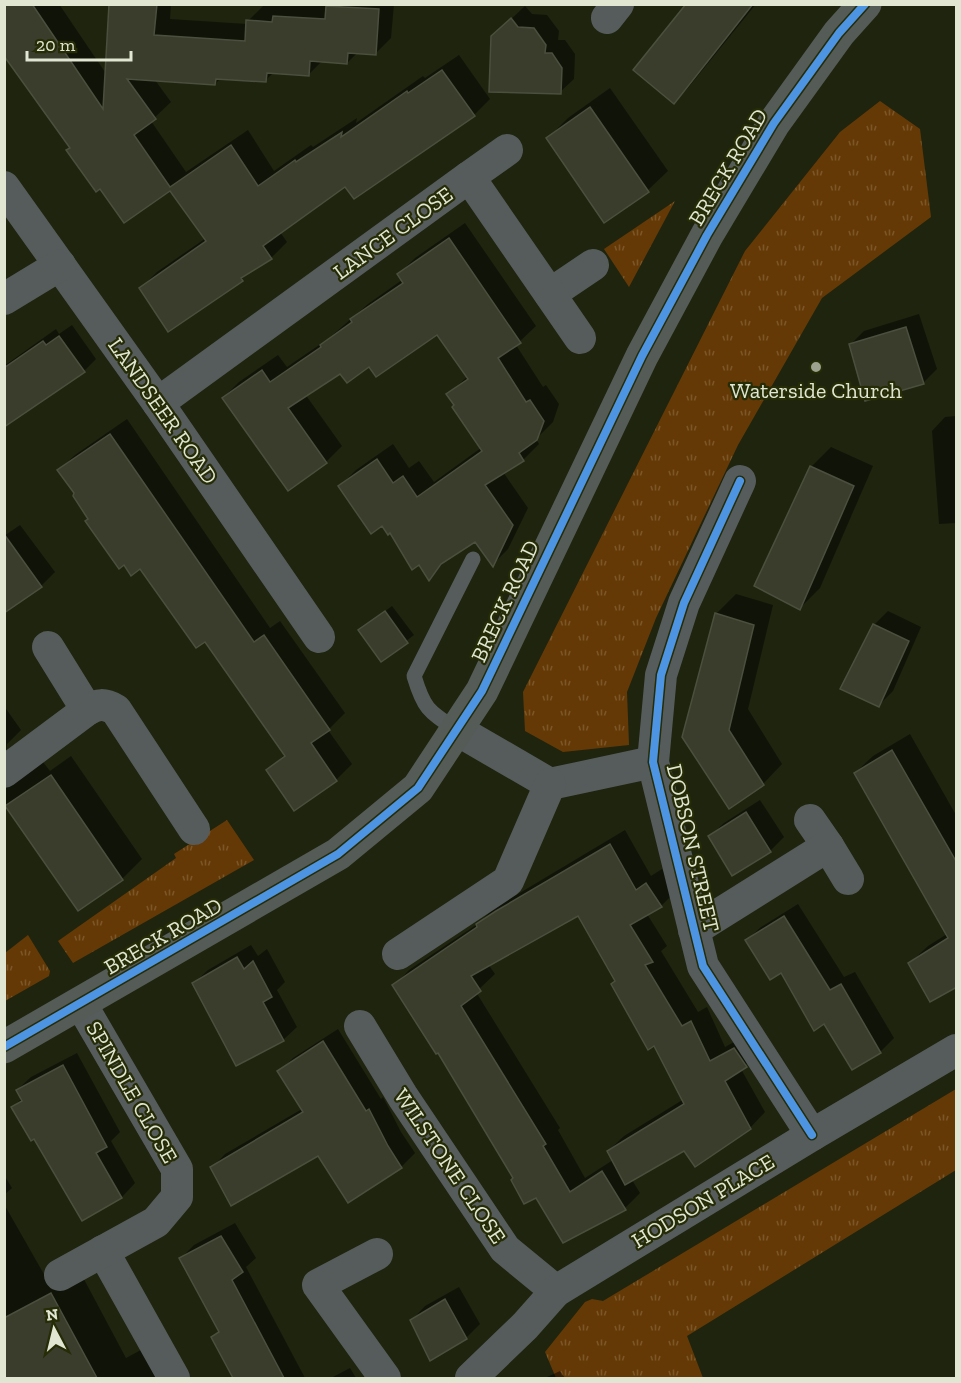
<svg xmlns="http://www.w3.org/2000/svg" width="961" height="1383" font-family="'Zilla Slab',serif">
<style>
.grass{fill:url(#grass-tufts)}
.shadow{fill:#0007;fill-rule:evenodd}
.building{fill:#3a3d2c;stroke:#4b4f3e;stroke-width:1.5}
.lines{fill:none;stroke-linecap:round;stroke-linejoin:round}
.lane{stroke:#565c5c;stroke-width:15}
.street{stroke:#565c5c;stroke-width:32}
.primary{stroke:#555b56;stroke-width:33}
.cycleway-casing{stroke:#252c06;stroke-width:11}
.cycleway{stroke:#4d94e3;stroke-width:8}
.poi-dot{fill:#9ca28d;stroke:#252c06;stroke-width:2}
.labels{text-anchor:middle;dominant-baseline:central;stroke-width:4.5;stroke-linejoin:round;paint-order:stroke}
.street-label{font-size:22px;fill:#e0e6d1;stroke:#252c06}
.poi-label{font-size:22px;fill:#e0e6d1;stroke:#252c06}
</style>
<defs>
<pattern id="grass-tufts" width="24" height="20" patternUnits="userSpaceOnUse" patternTransform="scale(1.5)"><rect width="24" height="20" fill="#643906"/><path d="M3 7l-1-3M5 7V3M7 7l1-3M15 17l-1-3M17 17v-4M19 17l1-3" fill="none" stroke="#7a5629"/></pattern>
</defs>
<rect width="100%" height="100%" fill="#1f240e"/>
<g class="grass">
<polygon points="880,101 920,129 931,217 822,298 738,445 656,618 627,692 629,745 563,752 525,731 523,692 745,251 840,132"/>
<polygon points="675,201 629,287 604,249"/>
<polygon points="227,820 254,860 73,963 58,941 176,858 174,854"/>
<polygon points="28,935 50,971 49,976 5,1001 5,953"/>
<polygon points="956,1089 956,1170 687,1336 703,1378 556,1378 545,1352 585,1302 592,1299 603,1301"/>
</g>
<g class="shadow">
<polygon points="4,4 59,4 107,75 110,6 108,4 171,4 170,19 247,24 248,21 264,5 285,6 286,4 394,4 391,38 375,54 358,52 347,63 322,61 308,75 274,72 266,80 221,78 215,84 155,80 171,102 151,121 186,172 248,130 274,171 311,145 313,147 357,118 356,123 423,76 425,78 459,55 490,99 474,115 354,197 346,185 280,232 287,242 271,258 251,270 242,279 141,288 157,272 206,238 171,189 71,147"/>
<polygon points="688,4 756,4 688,88 674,102"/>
<polygon points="525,6 532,14 547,15 559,31 558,40 565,40 575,54 574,79 560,92 507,23"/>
<polygon points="610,88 668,171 648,190 604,221 548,138 568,118"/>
<polygon points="465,223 536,326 516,345 543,387 546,385 559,404 553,422 536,439 539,444 523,460 503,472 528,508 508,549 493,564 476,539 449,557 429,578 420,563 390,531 340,486 356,470 393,444 409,468 419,461 434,482 481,448 448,394 468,376 438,333 370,365 341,371 305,394 342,446 326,462 223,398 239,382 278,355 287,367 328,339 368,304 402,280 399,274 415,258"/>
<polygon points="919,314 937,369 923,383 850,345 864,331"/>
<polygon points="72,325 96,359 84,371 4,426 4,366 56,329 59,334"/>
<polygon points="956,416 956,523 939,524 932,431 945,417"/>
<polygon points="127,419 270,628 280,621 345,713 328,730 352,764 336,780 295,809 268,771 285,754 205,640 140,567 89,518 76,492 59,470 75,455"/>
<polygon points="831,447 873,466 820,588 800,608 811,467"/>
<polygon points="20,525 55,572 41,586 4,536"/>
<polygon points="736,594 773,605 748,709 782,764 763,784 729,807 716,614"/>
<polygon points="392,606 414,635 381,660 360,630"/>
<polygon points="888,611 921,627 893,691 879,705 874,625"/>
<polygon points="4,706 21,730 7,744 6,754 43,762 50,771 71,756 142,859 122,879 78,909 4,802"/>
<polygon points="910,734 956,815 956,985 910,963 928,946 947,934 855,773 873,756"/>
<polygon points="760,800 784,837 770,851 710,836 724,823"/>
<path d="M625,830L651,876L662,869L676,891L661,906L647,914L667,946L661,951L698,1012L707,1007L725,1047L750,1033L761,1051L741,1069L765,1112L750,1128L695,1165L684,1149L632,1180L640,1193L625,1208L536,1196L515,1178L439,1050L394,986L409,970L479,923L493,909ZM578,914L655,1044L684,1099L624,1136L608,1151L613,1160L585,1178L558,1130L560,1128L476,992L495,974L488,964Z"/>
<polygon points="798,904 844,977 855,972 894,1038 880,1052 853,1068 824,1022 781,971 747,940 761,927"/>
<polygon points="251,945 258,956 267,949 285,982 277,990 297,1027 283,1040 194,983 208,970"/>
<polygon points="338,1029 381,1099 383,1097 401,1132 415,1153 401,1167 319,1154 212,1168 225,1154 302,1109 279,1072 293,1058"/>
<polygon points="77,1053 120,1132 111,1141 135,1183 122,1197 83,1219 34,1136 13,1107 22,1098 17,1090 31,1077"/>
<polygon points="4,1175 12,1188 4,1195"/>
<polygon points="4,1204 49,1283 78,1268 126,1358 152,1344 170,1378 66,1378 63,1373 53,1378 43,1378 39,1372 28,1378 4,1378"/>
<polygon points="235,1223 256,1258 246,1267 305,1378 235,1378 213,1338 220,1330 181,1258 194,1245"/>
<polygon points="459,1287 480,1324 466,1338 412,1320 425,1306"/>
<polygon points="350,1368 356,1378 331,1378"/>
<polygon points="560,1371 565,1378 545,1378"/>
</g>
<g class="building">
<polygon points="4,4 32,4 103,109 109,4 157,4 154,35 245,41 246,20 272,22 273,16 325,19 326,6 379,9 376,55 348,53 347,64 310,61 309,76 267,73 266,82 216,79 215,85 127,79 156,119 134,135 170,187 231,145 258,186 295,160 296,162 342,132 341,137 407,91 408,93 442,70 475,116 354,199 345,187 263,246 272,259 241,278 243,281 168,332 139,288 206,241 170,191 124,223 100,189 96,192 66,150 70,148 4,56"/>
<polygon points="686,4 753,4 674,104 633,70"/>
<polygon points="511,18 518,27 534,28 546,45 545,53 552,53 562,68 561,94 489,92 491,36"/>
<polygon points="590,107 649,192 604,223 546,138"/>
<polygon points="449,238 521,343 498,358 526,402 530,400 544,421 537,440 519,453 524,461 485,485 513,525 493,567 475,542 441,564 429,581 419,565 412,570 390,533 388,535 382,526 371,534 338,486 377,459 393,483 403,476 417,497 482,451 452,407 454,405 446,394 468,379 437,335 376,377 369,367 347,383 340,374 288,408 327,463 288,491 222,398 262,370 270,382 321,347 320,345 352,322 350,319 403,283 397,274"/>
<polygon points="906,327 924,384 865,401 849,344"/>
<polygon points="59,336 85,372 4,427 4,368 43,341 46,345"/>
<polygon points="110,434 254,642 264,635 330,730 311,743 337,781 294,811 266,770 285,756 205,642 196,648 140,569 131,576 124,565 119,569 85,521 88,519 73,496 74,493 57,470"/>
<polygon points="810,466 854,486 800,610 754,586"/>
<polygon points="4,534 42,587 4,613"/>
<polygon points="385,611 408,643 381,662 358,630"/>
<polygon points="715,613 754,625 729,730 764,785 729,809 682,737"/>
<polygon points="873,624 909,641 879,707 840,689"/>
<polygon points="892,750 957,863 957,987 930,1002 908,963 948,938 854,773"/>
<polygon points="51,775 123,880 78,911 5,806"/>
<polygon points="746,812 771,852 732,876 708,836"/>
<polygon points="610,844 636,890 646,883 662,907 630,925 653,962 645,965 682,1026 691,1021 710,1061 734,1048 747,1067 725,1081 751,1129 695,1167 684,1151 625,1185 607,1151 684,1104 654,1046 648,1050 611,984 615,981 578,916 471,976 481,991 461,1006 546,1144 543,1146 570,1192 602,1171 626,1210 563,1243 536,1198 524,1204 511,1180 513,1178 438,1053 436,1054 392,985 477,927 476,924 496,911"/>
<polygon points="784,916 830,990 841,984 881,1053 852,1070 824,1024 814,1031 781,973 770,980 745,940"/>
<polygon points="237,957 244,969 253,961 272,997 263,1002 284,1041 236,1066 192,983"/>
<polygon points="323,1041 366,1111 369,1109 388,1146 402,1168 348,1203 318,1156 231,1206 210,1167 303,1112 277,1071"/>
<polygon points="63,1065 107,1147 96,1153 122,1198 82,1221 34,1139 31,1141 11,1107 22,1101 16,1090"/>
<polygon points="221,1236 243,1272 232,1280 284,1378 233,1378 211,1337 219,1332 179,1258"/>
<polygon points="51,1293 97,1378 4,1378 4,1318"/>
<polygon points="445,1299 467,1339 430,1361 410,1320"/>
</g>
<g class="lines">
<path class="lane" d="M457,730C428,711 424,709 414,676L473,559"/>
<g class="street">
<polyline points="607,18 618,4"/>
<polyline points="469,177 507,150"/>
<polyline points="4,187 158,403 319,637"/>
<polyline points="550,294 593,265"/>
<polyline points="4,299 60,265"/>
<polyline points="158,403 469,177 580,338"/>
<polyline points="740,481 684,603 661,675 653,762 703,966 812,1135"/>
<polyline points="48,647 87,710"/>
<polyline points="457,730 550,784 653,762"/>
<path d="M4,772L87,710C98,704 104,703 116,710L194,829"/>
<polyline points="810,820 828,846"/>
<polyline points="694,930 828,846 848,879"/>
<polyline points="398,954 508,881 550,784"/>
<polyline points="360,1026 403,1097 505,1249 556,1291"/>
<polyline points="103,1251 174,1378"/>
<polyline points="377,1254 318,1285 385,1378"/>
<polyline points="60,1275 156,1222 177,1197 177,1169 81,1004"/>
<polyline points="471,1378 525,1326 556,1291 812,1135 956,1050"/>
</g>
<polyline class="primary" points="4,1047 338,854 418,788 482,691 642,356 707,235 774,123 839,33 865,4"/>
<defs>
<g id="cycleway">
<polyline points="740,481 684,603 661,675 653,762 703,966 812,1135"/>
<polyline points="4,1047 338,854 418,788 482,691 642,356 707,235 774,123 839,33 865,4"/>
</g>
</defs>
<use href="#cycleway" class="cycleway-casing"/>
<use href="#cycleway" class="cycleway"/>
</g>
<circle class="poi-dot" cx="816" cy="367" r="6"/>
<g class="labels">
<g class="street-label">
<text transform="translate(728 167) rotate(-59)">BRECK ROAD</text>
<text transform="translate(393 233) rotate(-36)">LANCE CLOSE</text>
<text transform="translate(163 411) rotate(55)">LANDSEER ROAD</text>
<text transform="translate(505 601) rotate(-65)">BRECK ROAD</text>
<text transform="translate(693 848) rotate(77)">DOBSON STREET</text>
<text transform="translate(163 936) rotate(-30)">BRECK ROAD</text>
<text transform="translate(132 1092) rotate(60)">SPINDLE CLOSE</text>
<text transform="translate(450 1166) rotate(56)">WILSTONE CLOSE</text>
<text transform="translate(703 1201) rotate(-31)">HODSON PLACE</text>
</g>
<g class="poi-label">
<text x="816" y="390">Waterside Church</text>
</g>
</g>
<rect width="961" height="1383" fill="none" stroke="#e0e6d1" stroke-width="12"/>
<g transform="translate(54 1329) rotate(353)" stroke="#252c06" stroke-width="4.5" paint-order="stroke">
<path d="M0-4.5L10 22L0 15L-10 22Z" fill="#e0e6d1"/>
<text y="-9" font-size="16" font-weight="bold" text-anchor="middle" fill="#e0e6d1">N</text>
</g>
<path d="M27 51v9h104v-9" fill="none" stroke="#e0e6d1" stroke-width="3"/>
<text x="36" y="51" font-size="18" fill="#e0e6d1" stroke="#252c06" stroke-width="4.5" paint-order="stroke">20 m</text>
</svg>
